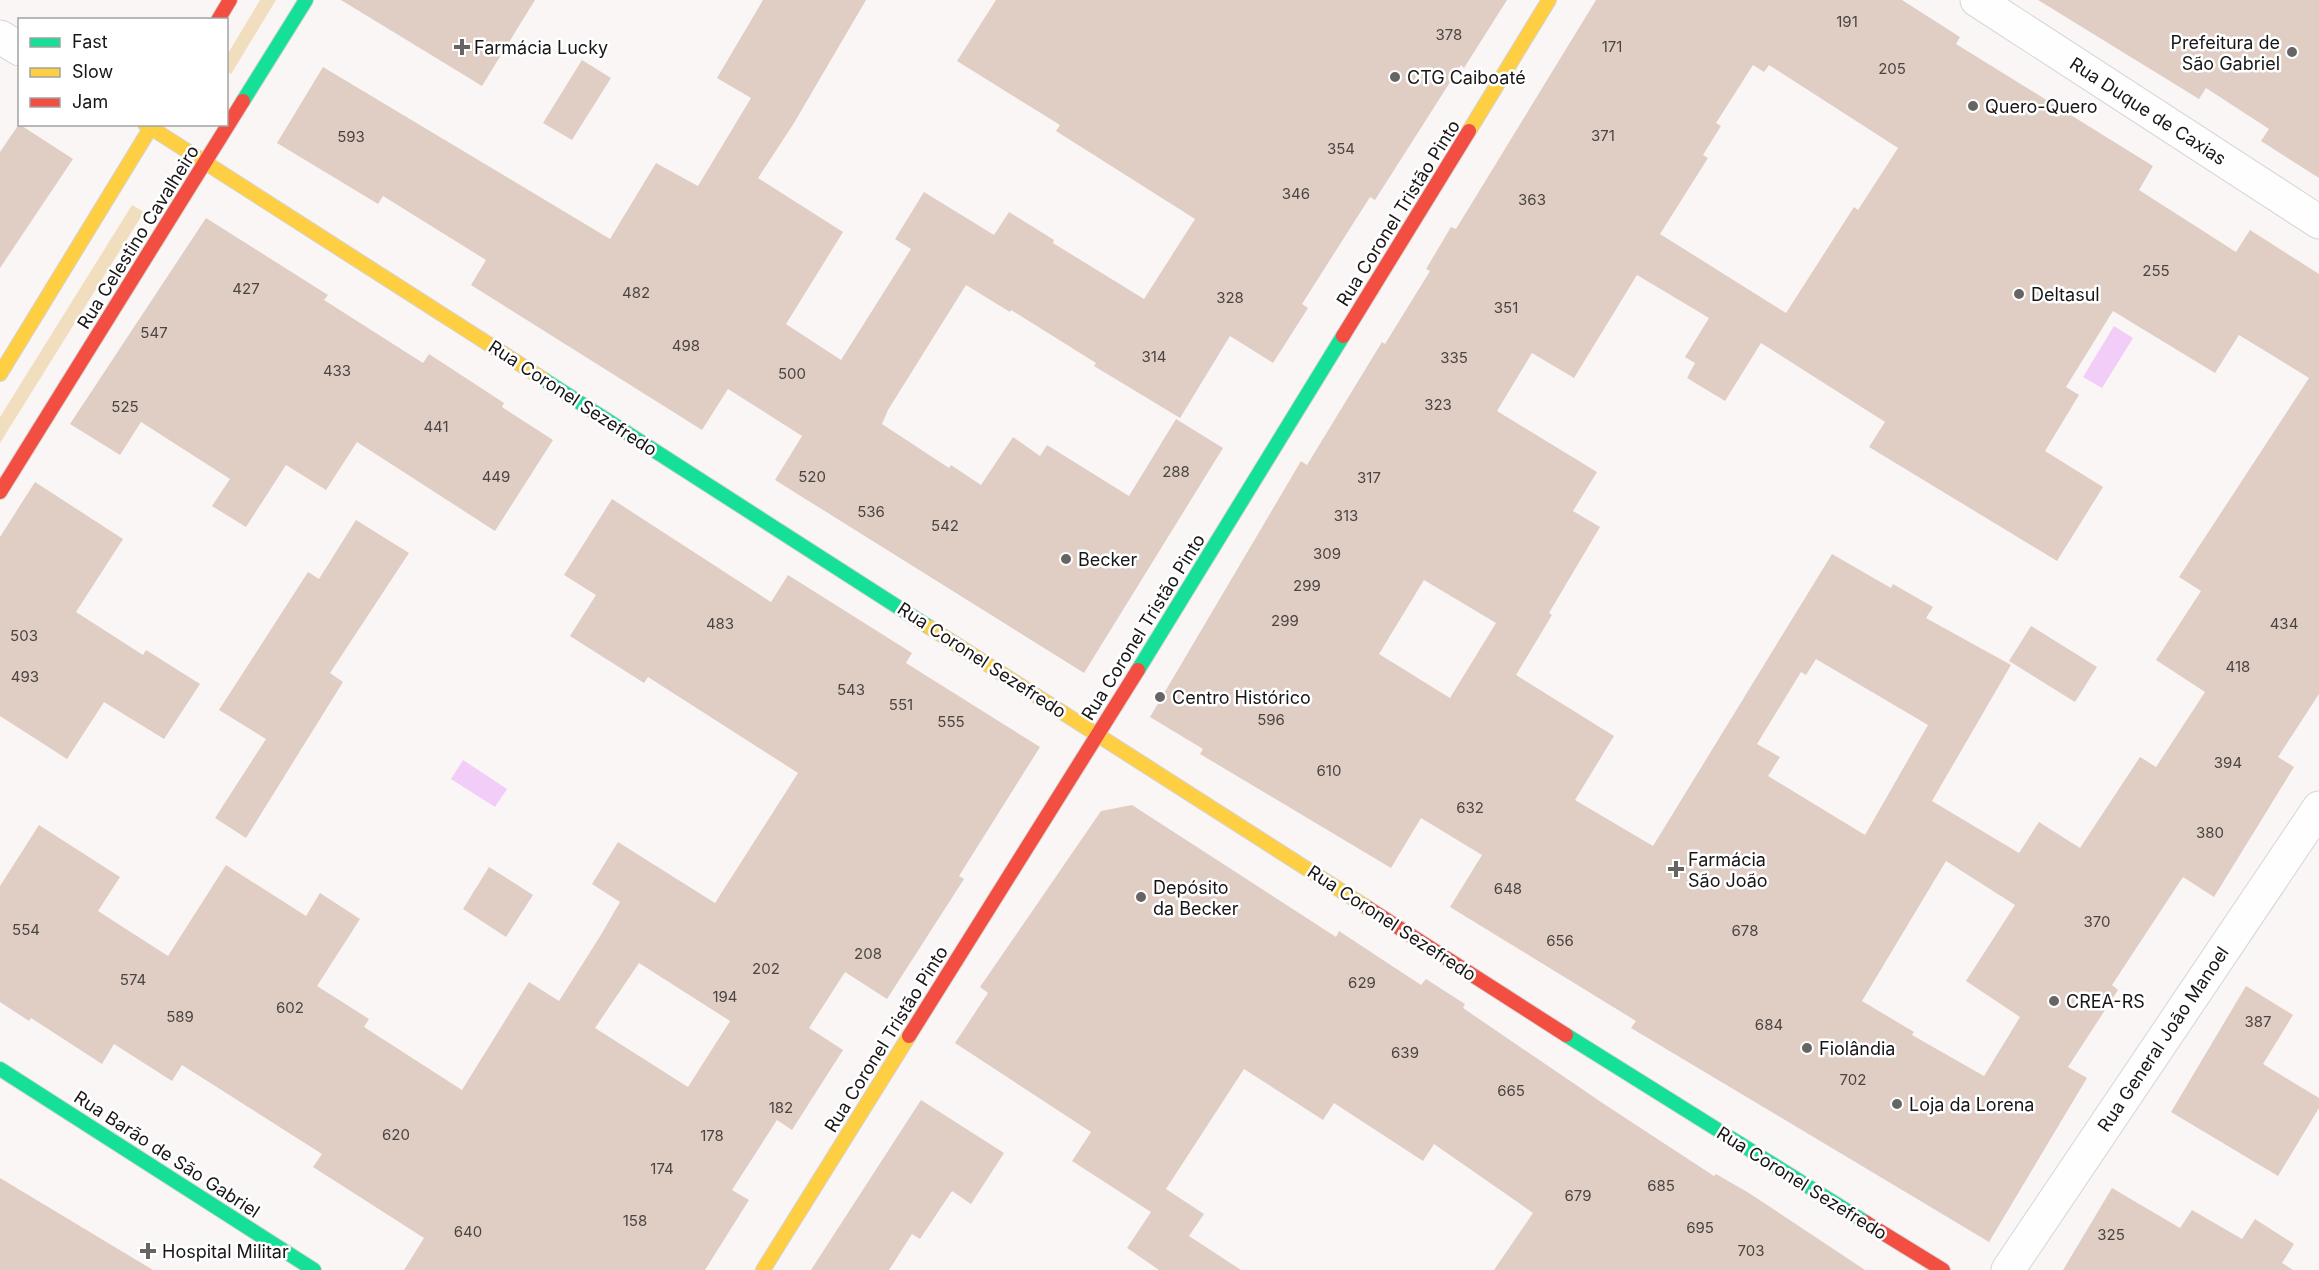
<svg xmlns="http://www.w3.org/2000/svg" width="2319" height="1270" font-family="Inter,sans-serif">
<style>
.green{fill:#f1debf}
.water{fill:#f1cdf7}
.building{fill:#e0cec4;fill-rule:evenodd}
.lines{fill:none;stroke-linecap:round;stroke-linejoin:round}
.street-casing{stroke:#d6d4d4;stroke-width:35}
.fast-casing{stroke:#d6d4d4;stroke-width:16}
.slow-casing{stroke:#d6d4d4;stroke-width:16}
.jam-casing{stroke:#d6d4d4;stroke-width:16}
.street{stroke:#fefefe;stroke-width:33}
.fast{stroke:#16e098;stroke-width:14}
.slow{stroke:#ffcf43;stroke-width:14}
.jam{stroke:#f24e42;stroke-width:14}
.poi-dot{fill:#676464;stroke:#fff;stroke-width:2}
.labels{text-anchor:middle;dominant-baseline:central;stroke-width:5;stroke-linejoin:round;paint-order:stroke}
.number-label{font-size:15px;fill:#4a4442}
.poi-label{font-size:18px;fill:#181616;stroke:#fff;text-anchor:start}
.street-label{font-size:18px;fill:#181616;stroke:#fff}
</style>
<rect width="100%" height="100%" fill="#faf6f6"/>
<g class="green">
<polygon points="260,0 276,0 231,74 227,72 227,55"/>
<polygon points="132,205 144,212 0,443 0,417"/>
</g>
<g class="water">
<polygon points="2114,326 2133,338 2102,388 2083,377"/>
<polygon points="463,760 507,789 495,807 451,779"/>
</g>
<g class="building">
<polygon points="341,0 535,0 482,86"/>
<polygon points="763,0 866,0 794,123 758,178 843,232 786,324 841,360 911,249 895,239 924,192 994,235 1009,212 1054,240 1053,243 1144,299 1195,219 1056,131 1060,125 957,61 996,0 1507,0 1464,68 1461,65 1375,200 1370,197 1302,304 1308,308 1273,363 1230,336 1180,418 1094,366 1096,363 1011,310 1010,312 966,285 888,410 882,424 949,468 951,465 981,485 1013,437 1040,456 1047,445 1129,496 1176,419 1223,448 1084,673 775,480 802,436 728,389 702,430 471,285 486,260 383,196 378,204 277,143 323,67 610,239 656,163 698,186 751,98 717,78"/>
<path d="M1596,0H1902L1960,37L1956,44L2153,166L2139,190L2236,252L2250,230L2319,274V694L2278,757L2294,767L2214,897L2183,877L2112,985L2118,990L2068,1067L2087,1078L1989,1242L1631,1028L1636,1021L1450,907L1482,855L1421,818L1391,868L1200,754L1203,749L1150,717L1301,461L1307,465L1382,342L1385,344L1430,271L1426,269L1451,227L1456,229ZM1753,65L1764,72L1769,65L1898,148L1858,210L1854,207L1786,313L1660,234L1708,158L1703,155L1721,126L1716,123ZM1637,275L1709,318L1685,357L1695,363L1687,378L1725,401L1761,343L1885,422L1869,447L2057,561L2103,487L2045,451L2079,395L2066,387L2113,311L2215,373L2239,335L2309,378L2179,577L2201,591L2156,660L2205,692L2156,767L2140,757L2080,848L2039,822L2019,853L1932,801L2011,665L1926,618L1933,607L1893,584L1891,588L1832,554L1653,846L1575,800L1614,736L1516,675L1552,615L1549,613L1600,527L1573,511L1597,472L1497,411L1532,353L1574,378ZM1424,580L1496,623L1450,698L1379,654ZM1816,659L1928,725L1865,835L1768,776L1780,757L1757,744L1801,672L1806,675ZM1946,861L2015,905L1966,981L2020,1017L1984,1076L1912,1035L1914,1032L1862,1001Z"/>
<polygon points="2038,0 2319,0 2319,178 2261,141 2269,129 2206,88 2199,99"/>
<polygon points="582,60 611,78 572,140 543,123"/>
<polygon points="19,124 73,159 0,268 0,152"/>
<polygon points="206,218 328,295 324,300 423,363 429,354 504,403 502,407 553,440 495,531 357,442 326,490 286,465 246,527 212,506 230,479 141,422 120,455 70,424"/>
<polygon points="35,482 123,539 76,612 143,655 146,650 200,684 164,739 104,702 67,759 0,716 0,537"/>
<path d="M612,499L771,602L788,575L912,653L906,663L1040,747L959,876L964,879L887,999L845,972L809,1028L843,1050L792,1130L777,1120L732,1190L749,1200L705,1270H404L424,1238L313,1167L322,1154L182,1065L172,1081L114,1044L102,1064L31,1018L29,1021L0,1002V886L39,825L120,877L98,911L168,956L226,865L306,916L320,893L360,919L317,986L369,1019L364,1027L462,1090L529,982L559,1001L599,938L620,902L592,884L618,842L715,903L798,773L648,677L644,683L570,636L596,595L564,575ZM639,963L730,1021L688,1087L595,1028Z"/>
<polygon points="356,520 409,553 330,673 343,682 246,838 215,818 266,739 219,710 308,572 319,579"/>
<polygon points="2031,626 2097,667 2075,702 2009,661"/>
<polygon points="1132,805 1336,937 1339,931 1421,985 1426,979 1465,1004 1463,1008 1604,1104 1714,1176 1716,1174 1749,1193 1865,1270 1494,1270 1533,1213 1434,1144 1423,1161 1334,1103 1323,1120 1244,1069 1166,1189 1204,1214 1189,1236 1241,1270 1159,1270 1127,1248 1151,1212 1072,1161 1091,1132 955,1043 988,993 980,987 1101,811"/>
<polygon points="489,867 533,895 506,937 463,909"/>
<polygon points="2246,986 2293,1015 2263,1064 2319,1098 2319,1108 2278,1176 2171,1112"/>
<polygon points="921,1100 1004,1153 971,1204 952,1191 920,1239 912,1234 889,1270 811,1270"/>
<polygon points="0,1178 153,1270 0,1270"/>
<polygon points="2112,1188 2180,1228 2192,1210 2242,1239 2255,1219 2294,1244 2282,1263 2293,1270 2063,1270"/>
</g>
<g class="lines">
<defs>
<g id="street">
<polyline points="1977,0 2319,222"/>
<polyline points="0,37 20,49"/>
<polyline points="2008,1270 2319,808"/>
</g>
<g id="fast">
<polyline points="243,101 306,0"/>
<polyline points="543,379 929,627"/>
<polyline points="1138,670 1343,336"/>
<polyline points="1566,1035 1865,1222"/>
<polyline points="0,1069 314,1270"/>
</g>
<g id="slow">
<polyline points="145,124 543,379"/>
<polyline points="1469,131 1549,0"/>
<polyline points="0,374 153,124"/>
<polyline points="929,627 1368,908"/>
<polyline points="763,1270 909,1036"/>
</g>
<g id="jam">
<polyline points="218,20 230,0"/>
<polyline points="1343,336 1469,131"/>
<polyline points="0,492 243,101"/>
<polyline points="1368,908 1566,1035"/>
<polyline points="909,1036 1138,670"/>
<polyline points="1865,1222 1943,1270"/>
</g>
</defs>
<use href="#street" class="street-casing"/>
<use href="#fast" class="fast-casing"/>
<use href="#slow" class="slow-casing"/>
<use href="#jam" class="jam-casing"/>
<use href="#street" class="street"/>
<use href="#fast" class="fast"/>
<use href="#slow" class="slow"/>
<use href="#jam" class="jam"/>
</g>
<g class="poi-dot">
<path d="M459 38h6v6h6v6h-6v6h-6v-6h-6v-6h6z"/>
<circle cx="2292" cy="52" r="6"/>
<circle cx="1395" cy="77" r="6"/>
<circle cx="1973" cy="106" r="6"/>
<circle cx="2019" cy="294" r="6"/>
<circle cx="1066" cy="559" r="6"/>
<circle cx="1160" cy="697" r="6"/>
<path d="M1673 860h6v6h6v6h-6v6h-6v-6h-6v-6h6z"/>
<circle cx="1141" cy="897" r="6"/>
<circle cx="2054" cy="1001" r="6"/>
<circle cx="1807" cy="1048" r="6"/>
<circle cx="1897" cy="1104" r="6"/>
<path d="M145 1242h6v6h6v6h-6v6h-6v-6h-6v-6h6z"/>
</g>
<g class="labels">
<g class="number-label">
<text x="1847" y="21">191</text>
<text x="1449" y="34">378</text>
<text x="1612" y="46">171</text>
<text x="1892" y="68">205</text>
<text x="1603" y="135">371</text>
<text x="351" y="136">593</text>
<text x="1341" y="148">354</text>
<text x="1296" y="193">346</text>
<text x="1532" y="199">363</text>
<text x="2156" y="270">255</text>
<text x="246" y="288">427</text>
<text x="636" y="292">482</text>
<text x="1230" y="297">328</text>
<text x="1506" y="307">351</text>
<text x="154" y="332">547</text>
<text x="686" y="345">498</text>
<text x="1154" y="356">314</text>
<text x="1454" y="357">335</text>
<text x="337" y="370">433</text>
<text x="792" y="373">500</text>
<text x="1438" y="404">323</text>
<text x="125" y="406">525</text>
<text x="436" y="426">441</text>
<text x="1176" y="471">288</text>
<text x="496" y="476">449</text>
<text x="812" y="476">520</text>
<text x="1369" y="477">317</text>
<text x="871" y="511">536</text>
<text x="1346" y="515">313</text>
<text x="945" y="525">542</text>
<text x="1327" y="553">309</text>
<text x="1307" y="585">299</text>
<text x="1285" y="620">299</text>
<text x="720" y="623">483</text>
<text x="2284" y="623">434</text>
<text x="24" y="635">503</text>
<text x="2238" y="666">418</text>
<text x="25" y="676">493</text>
<text x="851" y="689">543</text>
<text x="901" y="704">551</text>
<text x="1271" y="719">596</text>
<text x="951" y="721">555</text>
<text x="2228" y="762">394</text>
<text x="1329" y="770">610</text>
<text x="1470" y="807">632</text>
<text x="2210" y="832">380</text>
<text x="1508" y="888">648</text>
<text x="2097" y="921">370</text>
<text x="26" y="929">554</text>
<text x="1745" y="930">678</text>
<text x="1560" y="940">656</text>
<text x="868" y="953">208</text>
<text x="766" y="968">202</text>
<text x="133" y="979">574</text>
<text x="1362" y="982">629</text>
<text x="725" y="996">194</text>
<text x="290" y="1007">602</text>
<text x="180" y="1016">589</text>
<text x="2258" y="1021">387</text>
<text x="1769" y="1024">684</text>
<text x="1405" y="1052">639</text>
<text x="1853" y="1079">702</text>
<text x="1511" y="1090">665</text>
<text x="781" y="1107">182</text>
<text x="396" y="1134">620</text>
<text x="712" y="1135">178</text>
<text x="662" y="1168">174</text>
<text x="1661" y="1185">685</text>
<text x="1578" y="1195">679</text>
<text x="635" y="1220">158</text>
<text x="1700" y="1227">695</text>
<text x="468" y="1231">640</text>
<text x="2111" y="1234">325</text>
<text x="1751" y="1250">703</text>
</g>
<g class="poi-label">
<text x="2280" y="42" text-anchor="end">Prefeitura de<tspan x="2280" dy="21">São Gabriel</tspan></text>
<text x="474" y="47">Farmácia Lucky</text>
<text x="1407" y="77">CTG Caiboaté</text>
<text x="1985" y="106">Quero-Quero</text>
<text x="2031" y="294">Deltasul</text>
<text x="1078" y="559">Becker</text>
<text x="1172" y="697">Centro Histórico</text>
<text x="1688" y="859">Farmácia<tspan x="1688" dy="21">São João</tspan></text>
<text x="1153" y="887">Depósito<tspan x="1153" dy="21">da Becker</tspan></text>
<text x="2066" y="1001">CREA-RS</text>
<text x="1819" y="1048">Fiolândia</text>
<text x="1909" y="1104">Loja da Lorena</text>
<text x="162" y="1251">Hospital Militar</text>
</g>
<g class="street-label">
<text transform="translate(2148 111) rotate(33)">Rua Duque de Caxias</text>
<text transform="translate(1398 213) rotate(-58)">Rua Coronel Tristão Pinto</text>
<text transform="translate(138 237) rotate(-58)">Rua Celestino Cavalheiro</text>
<text transform="translate(573 398) rotate(33)">Rua Coronel Sezefredo</text>
<text transform="translate(1143 627) rotate(-58)">Rua Coronel Tristão Pinto</text>
<text transform="translate(982 660) rotate(33)">Rua Coronel Sezefredo</text>
<text transform="translate(1392 923) rotate(33)">Rua Coronel Sezefredo</text>
<text transform="translate(886 1039) rotate(-58)">Rua Coronel Tristão Pinto</text>
<text transform="translate(2163 1039) rotate(-56)">Rua General João Manoel</text>
<text transform="translate(167 1154) rotate(33)">Rua Barão de São Gabriel</text>
<text transform="translate(1802 1183) rotate(32)">Rua Coronel Sezefredo</text>
</g>
</g>
<rect x="18" y="18" width="210" height="108" fill="#ffffff" stroke="#a3a2a2" stroke-width="1.5"/>
<rect x="30" y="38" width="30" height="9" fill="#16e098" stroke="#a3a2a2" stroke-width="1.5"/>
<text x="72" y="48" font-size="18" fill="#181616">Fast</text>
<rect x="30" y="68" width="30" height="9" fill="#ffcf43" stroke="#a3a2a2" stroke-width="1.5"/>
<text x="72" y="78" font-size="18" fill="#181616">Slow</text>
<rect x="30" y="98" width="30" height="9" fill="#f24e42" stroke="#a3a2a2" stroke-width="1.5"/>
<text x="72" y="108" font-size="18" fill="#181616">Jam</text>
</svg>
